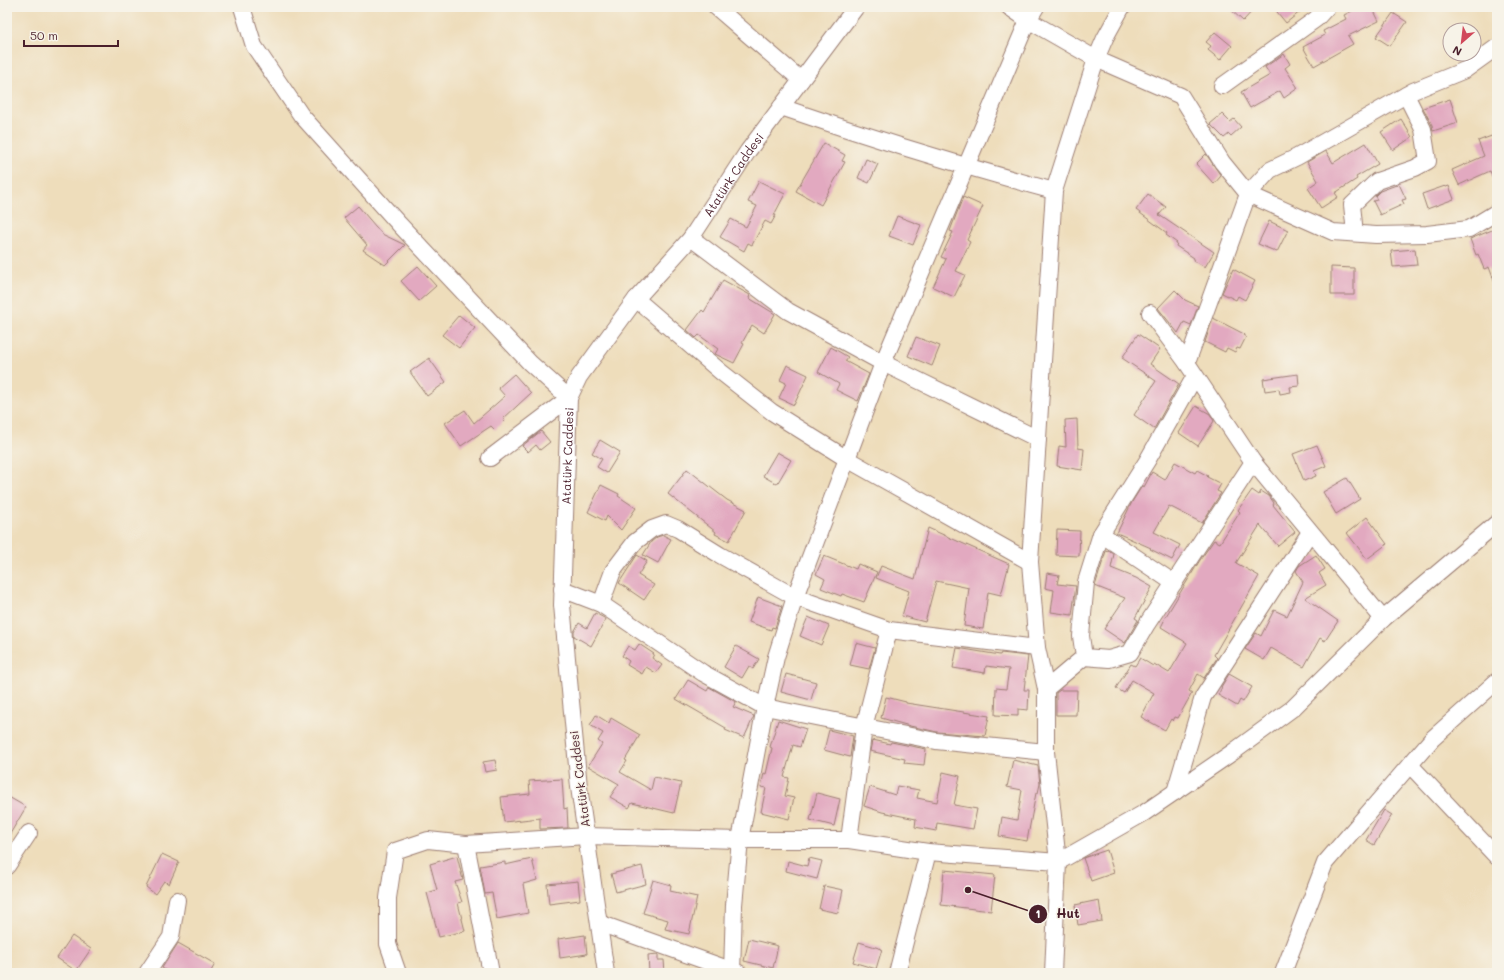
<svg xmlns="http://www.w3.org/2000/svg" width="1504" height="980" font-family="Mali,sans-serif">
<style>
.building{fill:#e2a9c0}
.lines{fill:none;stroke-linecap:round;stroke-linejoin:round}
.minor-casing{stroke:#9c7e73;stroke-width:18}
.minor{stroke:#fff;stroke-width:16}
.labels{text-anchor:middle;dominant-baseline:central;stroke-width:3;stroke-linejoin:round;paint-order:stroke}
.street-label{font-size:12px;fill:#4a1f2b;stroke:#f7f3e8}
.leader{fill:none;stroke:#4a1f2b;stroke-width:1.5}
.callout-dot{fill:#4a1f2b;stroke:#f7f3e8;stroke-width:1.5}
.mark-label{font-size:12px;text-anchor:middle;font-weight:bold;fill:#fff}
.callout-label{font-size:13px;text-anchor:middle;font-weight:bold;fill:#4a1f2b;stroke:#f7f3e8;stroke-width:3;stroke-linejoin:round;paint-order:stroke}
</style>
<rect width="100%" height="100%" fill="#f7f3e8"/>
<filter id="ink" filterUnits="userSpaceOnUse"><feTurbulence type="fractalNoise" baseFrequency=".025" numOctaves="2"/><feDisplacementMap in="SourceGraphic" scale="8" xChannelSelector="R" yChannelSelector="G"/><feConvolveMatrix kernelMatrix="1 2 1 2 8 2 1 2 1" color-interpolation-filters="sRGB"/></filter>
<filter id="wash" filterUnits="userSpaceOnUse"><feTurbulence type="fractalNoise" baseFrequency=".012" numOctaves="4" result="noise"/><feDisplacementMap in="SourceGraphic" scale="16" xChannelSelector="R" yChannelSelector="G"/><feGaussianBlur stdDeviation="0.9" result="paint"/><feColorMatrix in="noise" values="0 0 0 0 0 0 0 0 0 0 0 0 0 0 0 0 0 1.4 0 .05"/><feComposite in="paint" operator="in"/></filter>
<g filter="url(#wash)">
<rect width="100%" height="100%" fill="#edb"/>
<g id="blocks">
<g class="building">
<polygon points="1228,7 1256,7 1243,21"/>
<polygon points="1273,7 1306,7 1286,23"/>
<polygon points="1360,7 1372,7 1379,21 1348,36 1353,44 1314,66 1303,47 1325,35 1323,31 1346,19 1344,15"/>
<polygon points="1393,13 1407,22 1390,46 1376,37"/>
<polygon points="1215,32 1232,46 1220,60 1208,50 1211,46 1206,42"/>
<polygon points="1284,54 1290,64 1285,68 1298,88 1284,98 1280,91 1250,108 1241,92 1270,75 1265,67"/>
<polygon points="1450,99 1458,123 1433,131 1432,125 1423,108"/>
<polygon points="1222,114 1230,122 1234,119 1241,127 1231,136 1229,134 1224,138 1210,124"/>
<polygon points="1401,119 1412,137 1393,150 1381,132"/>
<polygon points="1497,134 1497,188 1490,171 1459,185 1452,170 1484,156 1478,141"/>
<polygon points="824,143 845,155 842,161 845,162 821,205 796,191"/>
<polygon points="1366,143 1378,164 1356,177 1357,179 1335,193 1338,197 1321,208 1308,188 1318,181 1307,162 1326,151 1333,163"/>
<polygon points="1206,154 1221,176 1214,184 1196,164"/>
<polygon points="866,159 878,164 869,183 858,178"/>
<polygon points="759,181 785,194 774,215 776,215 771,224 765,221 752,245 748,243 744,251 720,237 731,219 746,227 757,206 748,202"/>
<polygon points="1399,184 1406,199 1402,200 1404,204 1380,215 1373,201 1377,200 1375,196 1380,191"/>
<polygon points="1445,186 1446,187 1449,186 1454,199 1427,209 1422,194"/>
<polygon points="1148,194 1166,207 1159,215 1214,252 1205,267 1193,260 1194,258 1176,246 1177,243 1166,235 1167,233 1136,210"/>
<polygon points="963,197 983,206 967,240 970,242 956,271 965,275 954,297 933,287 946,259 941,257 953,232 950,231"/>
<polygon points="358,206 382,234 405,245 385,265 363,250 367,245 344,218"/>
<polygon points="897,216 921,225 913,245 889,236"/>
<polygon points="1269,221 1288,230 1277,252 1258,244"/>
<polygon points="1497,228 1497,286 1496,286 1489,267 1484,269 1478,254 1476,255 1470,239"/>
<polygon points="1415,249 1417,265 1393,267 1391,251"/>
<polygon points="418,266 436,286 419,301 401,281"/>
<polygon points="1331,267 1354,268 1354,295 1331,295"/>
<polygon points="1233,269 1255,281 1245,300 1238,296 1236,300 1222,293"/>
<polygon points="723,280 750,295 749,298 775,314 764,333 752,325 742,343 744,344 734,363 715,354 718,349 699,335 696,338 687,330 702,310 704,312"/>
<polygon points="1175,290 1185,300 1198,306 1191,325 1184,322 1178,333 1158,308"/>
<polygon points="459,315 475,328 459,348 442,335"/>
<polygon points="1213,318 1244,334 1243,335 1246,337 1240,349 1237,348 1235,352 1227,348 1225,352 1205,342"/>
<polygon points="1138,334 1160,349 1150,364 1179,384 1154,429 1134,415 1156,381 1122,358"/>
<polygon points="916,337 940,346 932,366 908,356"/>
<polygon points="831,347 848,357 845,361 869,374 858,401 836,390 839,384 818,372"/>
<polygon points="429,358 446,382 427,396 410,372"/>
<polygon points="787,365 808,375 794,405 779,398 786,383 780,380"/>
<polygon points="514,374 531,393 503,419 505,420 495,430 491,426 461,446 445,423 465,410 474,423 505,396 498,388"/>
<polygon points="1298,374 1299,386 1290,387 1291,392 1280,394 1279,389 1265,391 1263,379"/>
<polygon points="1196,406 1210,414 1214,421 1198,446 1179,433"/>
<polygon points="1077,419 1078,448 1084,449 1082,470 1057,466 1059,446 1066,447 1065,420"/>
<polygon points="541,431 550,442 540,450 536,445 528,452 522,446"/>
<polygon points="600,440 620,452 607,473 597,467 602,459 592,453"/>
<polygon points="1317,445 1326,466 1314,471 1316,476 1304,481 1293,454"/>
<polygon points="777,452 791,460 777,484 763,476"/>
<polygon points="1175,462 1195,473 1197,470 1208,476 1207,477 1221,484 1217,491 1221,493 1202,523 1169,506 1154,532 1180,545 1172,560 1150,549 1151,548 1117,533 1132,502 1142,486 1144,487 1152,472 1165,480"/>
<polygon points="687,469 727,500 746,510 729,541 715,534 716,532 668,494"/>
<polygon points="1347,478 1360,499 1336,514 1323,492"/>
<polygon points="601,485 619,494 618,496 636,508 621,530 607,516 605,521 588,512"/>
<polygon points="1252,490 1259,495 1261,491 1269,496 1274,503 1273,505 1295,532 1278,546 1260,525 1236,563 1259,576 1214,655 1217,658 1204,678 1198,674 1189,691 1192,693 1178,718 1175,717 1173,721 1171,719 1165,730 1141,717 1154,693 1132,680 1124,693 1116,688 1131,664 1135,666 1140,658 1153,666 1154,664 1169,673 1187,643 1161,627 1164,621 1163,621 1200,560 1214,540 1220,543 1240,512 1238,510"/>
<polygon points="1367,517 1387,544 1367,559 1347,533"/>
<polygon points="928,528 1009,564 1001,595 988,592 983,629 964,626 969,588 936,581 925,622 902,616 909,591 876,578 881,566 915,579"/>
<polygon points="1057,530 1080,531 1079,556 1056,555"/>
<polygon points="663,535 671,539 658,563 643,555 651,542 657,537"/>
<polygon points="1108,550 1114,554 1111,568 1136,578 1152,587 1135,618 1138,620 1125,643 1104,629 1125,598 1095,586 1106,551 1107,552"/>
<polygon points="637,555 647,561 638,575 654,585 644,600 619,583"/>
<polygon points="1316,555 1325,569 1319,573 1326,585 1305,598 1338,621 1325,641 1320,638 1304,667 1271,648 1264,660 1245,649 1256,633 1261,636 1274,610 1287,616 1303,582 1296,571 1299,566"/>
<polygon points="824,556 856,569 858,564 877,572 864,602 842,594 841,596 821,588 825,579 816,574"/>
<polygon points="1047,573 1059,575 1057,584 1076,586 1072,615 1051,612 1054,590 1045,588"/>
<polygon points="758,597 782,606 775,628 772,627 771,630 749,622"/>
<polygon points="595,613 606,619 591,646 574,636 574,632 579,623 587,628"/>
<polygon points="808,617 829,626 821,645 800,636"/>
<polygon points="856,643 875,648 869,669 850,665"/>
<polygon points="639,644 654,654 652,658 662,665 656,673 646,667 642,674 627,665 629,661 622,656 628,646 635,650"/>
<polygon points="736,646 759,659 753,669 749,666 742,678 724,667"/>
<polygon points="957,648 1000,655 1001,653 1028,656 1024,690 1029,690 1028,710 1018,709 1018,716 995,715 996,688 1006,689 1009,669 986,666 985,673 953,668"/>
<polygon points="786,674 816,682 811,700 781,692"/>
<polygon points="1229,674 1252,687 1243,702 1240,700 1237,706 1218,695 1222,687 1221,687"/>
<polygon points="688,680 707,691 709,687 736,702 733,707 754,716 744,738 725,730 726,728 676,699"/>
<polygon points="1060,690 1077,690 1076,715 1056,715 1056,693"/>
<polygon points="886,697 906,702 906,703 989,716 985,736 937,732 910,726 881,718"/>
<polygon points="596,715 609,723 611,718 640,735 625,760 627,761 620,772 651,790 654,777 681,783 674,813 632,803 629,808 610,797 619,784 588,766 602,744 598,741 603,733 590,725"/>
<polygon points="778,720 806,729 800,747 793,745 784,777 789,778 785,796 794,798 789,819 761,812 766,788 761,787 764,773 766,774 772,748 770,747"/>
<polygon points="829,730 853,736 850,757 824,750"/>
<polygon points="873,740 890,744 891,742 926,749 924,765 904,763 905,759 870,751 872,741 873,742"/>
<polygon points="495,760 497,770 485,772 483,762"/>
<polygon points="1013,760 1038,766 1040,784 1038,793 1036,793 1027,841 999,836 1002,817 1017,820 1022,790 1007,787"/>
<polygon points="943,772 960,776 954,805 977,809 973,829 937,823 936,831 915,827 916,819 882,812 864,806 870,787 895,795 897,786 919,790 917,798 937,802"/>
<polygon points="562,779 564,809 567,808 568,828 540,829 540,818 504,822 501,797 530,794 529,781"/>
<polygon points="817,793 840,799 834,826 810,820"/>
<polygon points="7,796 26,807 7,839"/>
<polygon points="1384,810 1392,815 1374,845 1366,840"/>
<polygon points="1107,850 1114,873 1091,881 1083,858"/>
<polygon points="162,854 179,862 169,884 164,881 155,894 146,887"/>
<polygon points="457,856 463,880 455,882 462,902 458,903 465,931 439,937 427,893 437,890 430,864"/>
<polygon points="809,858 822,861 817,879 786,871 788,861 807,866"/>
<polygon points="532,859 537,880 523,884 528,913 497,919 492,893 485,894 480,866 505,862 505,865"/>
<polygon points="642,866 646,884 616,892 611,874"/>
<polygon points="944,870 995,875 991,911 941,905"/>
<polygon points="653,880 671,885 670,891 697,897 689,934 665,929 668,920 643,913"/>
<polygon points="578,881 580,900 549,904 547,884"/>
<polygon points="824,886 843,890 838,913 819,909"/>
<polygon points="1099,900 1102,921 1078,925 1075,905"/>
<polygon points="585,935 587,954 560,958 558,939"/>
<polygon points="72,936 91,949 76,971 57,958"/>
<polygon points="749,939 778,946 773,968 744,961"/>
<polygon points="859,942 882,949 876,969 853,962"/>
<polygon points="178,943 215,964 210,973 170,973 162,968"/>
<polygon points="658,954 658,960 664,960 665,973 649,973 648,955"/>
</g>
</g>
</g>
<g filter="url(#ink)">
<use href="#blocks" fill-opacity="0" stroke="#9c7e73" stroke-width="1"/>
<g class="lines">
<defs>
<g id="minor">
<polyline points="242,7 254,46 301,115 399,224 530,363 569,398 490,458"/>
<polyline points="716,7 801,80"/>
<polyline points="1009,7 1028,20 1096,59 1181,96 1222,162 1248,194 1333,232 1376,235 1427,234 1469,229 1497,212"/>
<polyline points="1222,86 1316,19 1327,7"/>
<path d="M781,107C871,138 962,166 1054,191"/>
<polyline points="1355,233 1352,205 1377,181 1415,168 1428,161 1423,129 1406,95"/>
<polyline points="691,238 788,311 883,363 1038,439"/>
<polyline points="636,299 721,372 772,412 847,459 1030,562"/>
<polyline points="1150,313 1187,363 1253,462 1383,619"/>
<polyline points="1187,363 1248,194 1270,170 1297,157 1413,91 1465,70 1497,47"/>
<polyline points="1101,534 1174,583"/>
<polyline points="562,589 601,604 703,673 765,707 936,741 1046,752"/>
<polyline points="601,604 613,571 635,542 652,529 666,524 678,529 720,555 795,597 889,630 1037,648"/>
<polyline points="1084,657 1081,636 1086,582 1101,534 1147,461 1195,376"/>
<polyline points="1046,689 1084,657 1109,659 1130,653 1147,624 1253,462"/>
<polyline points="1410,765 1497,857"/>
<polyline points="1175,792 1203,697 1310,532"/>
<polyline points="849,840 864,727 889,630"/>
<polyline points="466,844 491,973"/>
<polyline points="7,866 29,833"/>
<polyline points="599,923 739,973"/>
<polyline points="147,973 171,937 177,900"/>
<polyline points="398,973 388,944 388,898 395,851 428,840 466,844 586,836 740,840 849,840 928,852 1058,862 1144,813 1233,752 1293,708 1383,619 1497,523"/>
<path id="s1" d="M606,973L579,787L562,605L569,398L579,377L603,344L636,299L691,238L748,151L856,7"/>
<polyline points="732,973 734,905 740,840 765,707 776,657 795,597 883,363 1028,20 1036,7"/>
<polyline points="897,973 928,852"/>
<polyline points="1053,973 1058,862 1046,752 1046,689 1037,648 1030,562 1054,191 1096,59 1105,38 1122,7"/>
<polyline points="1283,973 1325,863 1432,739 1497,681"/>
</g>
</defs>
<use href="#minor" class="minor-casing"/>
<use href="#minor" class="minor"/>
</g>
</g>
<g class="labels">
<g class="street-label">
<text stroke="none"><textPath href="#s1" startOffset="856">Atatürk Caddesi</textPath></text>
<text stroke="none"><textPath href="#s1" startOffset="520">Atatürk Caddesi</textPath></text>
<text transform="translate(579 779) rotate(-97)">Atatürk Caddesi</text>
</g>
</g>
<path class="leader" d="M968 890L1038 914"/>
<g class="callout-dot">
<circle cx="968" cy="890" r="4"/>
<circle cx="1038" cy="914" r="10"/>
</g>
<g class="mark-label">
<text x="1038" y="918">1</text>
</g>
<g class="callout-label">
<text x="1068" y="918">Hut</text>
</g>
<rect width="1504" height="980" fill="none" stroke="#f7f3e8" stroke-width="24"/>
<g transform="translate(1462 42) rotate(208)"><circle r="19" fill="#f7f3e8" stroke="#b29e9c"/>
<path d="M0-3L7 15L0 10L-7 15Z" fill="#d1495b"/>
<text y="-6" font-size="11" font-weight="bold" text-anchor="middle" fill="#4a1f2b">N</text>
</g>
<path d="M24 40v6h94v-6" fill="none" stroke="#4a1f2b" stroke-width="2"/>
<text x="30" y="40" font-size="12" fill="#4a1f2b" stroke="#f7f3e8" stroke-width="3" paint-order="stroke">50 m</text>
</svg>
